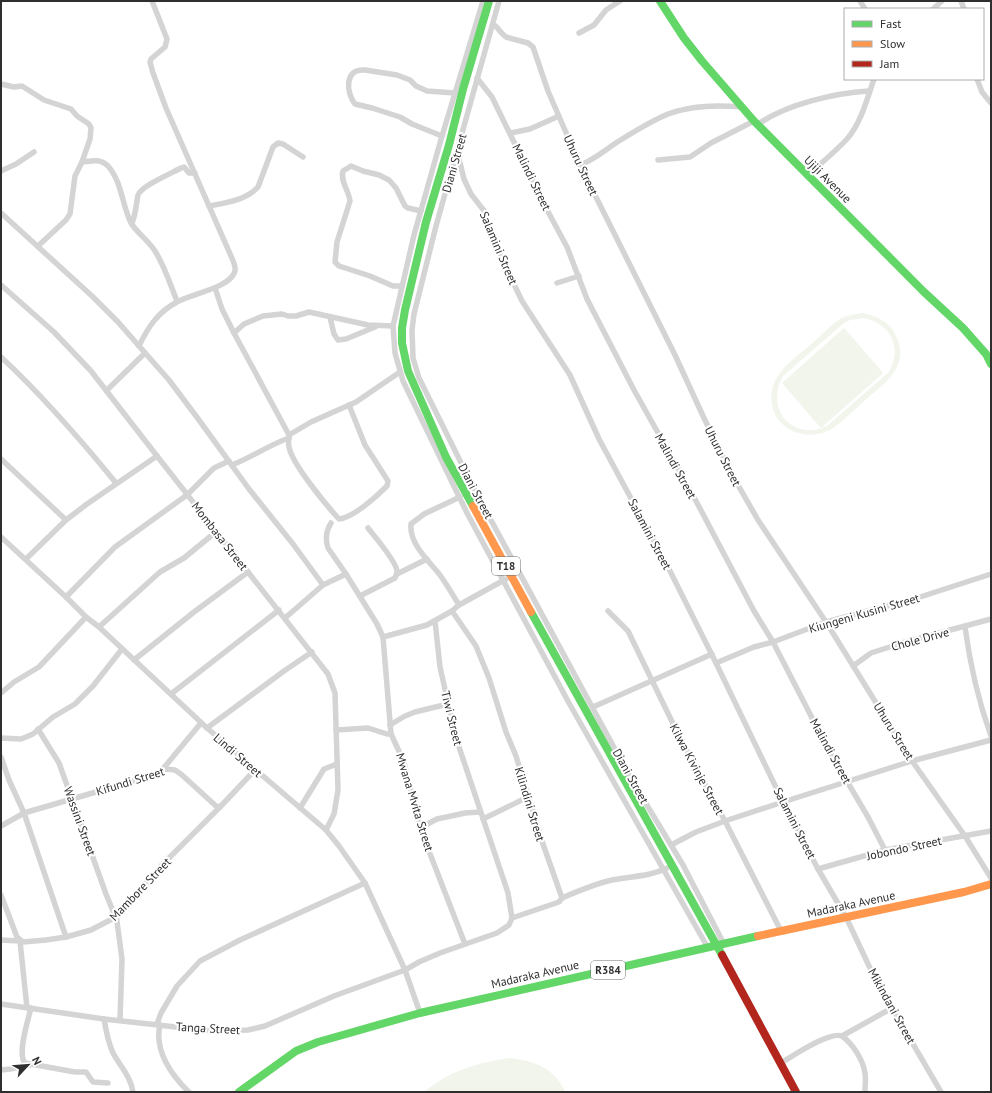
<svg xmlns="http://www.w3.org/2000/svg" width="992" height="1093" font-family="'PT Sans',sans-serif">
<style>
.green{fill:#f1f5ec;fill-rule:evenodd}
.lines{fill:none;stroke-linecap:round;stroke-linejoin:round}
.street{stroke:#d4d4d4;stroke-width:5.5}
.fast{stroke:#63d668;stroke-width:8}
.slow{stroke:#ff974d;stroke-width:8}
.jam{stroke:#b3261e;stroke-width:8}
.labels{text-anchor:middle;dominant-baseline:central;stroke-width:4;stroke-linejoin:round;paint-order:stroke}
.shield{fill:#fff;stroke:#6d6d6d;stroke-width:1}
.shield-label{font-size:11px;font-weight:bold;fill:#2f2f2f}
.street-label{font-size:12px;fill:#2f2f2f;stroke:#fff}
</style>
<rect width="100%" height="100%" fill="#fff"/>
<g class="green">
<path d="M863,313C877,316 889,322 895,334C912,366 884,384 863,402C852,412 842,422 830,430C799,445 763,422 773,386C774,382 777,377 780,373C788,362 800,354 809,346C820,337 830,325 842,318C849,315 856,314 863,313ZM863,318C891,323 903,348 889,372L827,426C793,442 764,409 783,376L844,323L850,320Z"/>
<polygon points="844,328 883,373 821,428 782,383"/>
<path d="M509,1058C534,1061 554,1067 565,1092H424C449,1071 477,1063 509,1058Z"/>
</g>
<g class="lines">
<g class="street">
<polyline points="483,1 442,136 414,235 393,326 395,353 403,381 467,513 569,703 708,948"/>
<polyline points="499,1 436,226 414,314 412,330 413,358 419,378 473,487 630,777 683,865 724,944"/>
<polyline points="860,1 865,9"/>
<polyline points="961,1 964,9"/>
<polyline points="933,9 942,1"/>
<path d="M493,24C499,28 500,33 506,37L528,43L533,47L548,91L580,165L675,355L703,416L730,471L758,520L826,622L912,761L965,836L991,878"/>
<polyline points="579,33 594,25 606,10 620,1"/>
<polyline points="477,78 492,97 545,206 567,247 587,299 634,390 695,499 754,611 773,642 828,749 868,817 885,850"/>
<polyline points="977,79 982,92 991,103"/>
<polyline points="1,84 14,87 22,86 44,100 71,109 77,116 89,124 91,128 90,139 82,162 75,176 70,214 66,220 38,246"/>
<path d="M757,125C786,104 835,93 869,91"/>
<polyline points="511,133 530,129 559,116"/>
<path d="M442,136L412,124L400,117L372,108L355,104C346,93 344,68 365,70L397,75L410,80L416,86L427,91L455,93"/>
<polyline points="457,151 464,179 471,194 485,212 502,259 522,301 570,375 599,439 668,567 716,663 783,802 818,869 846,917 869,966 892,1008 941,1092"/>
<polyline points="658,160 690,157 711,143 754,121"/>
<path d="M82,162C91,161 100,158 108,166C122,182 122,205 131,223C137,233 148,240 155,251C165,267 170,284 177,301"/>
<path d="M580,165C594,160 606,149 619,141C635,131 651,121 668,114C692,105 717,105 742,107"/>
<polyline points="1,171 16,164 34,152"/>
<path d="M807,176C820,164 835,152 847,139C861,123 867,99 874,79"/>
<path d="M209,206C226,203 246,200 258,187L273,147L278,143L283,144L303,157"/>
<polyline points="1,213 92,296 118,322 139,346 169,380 199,420 249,489 293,544 323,585"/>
<path d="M132,223C136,213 136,205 138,195C141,186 172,173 181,168L184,167L189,173H195"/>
<polyline points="557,283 579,276"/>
<polyline points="1,285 54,332 91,371 157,456 328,674 335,693 338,790 334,814 326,830"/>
<path d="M402,286H393L370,276L339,266L335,262L337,242L350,201C349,191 340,181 343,171L351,166L363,171L379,175L389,180L396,188L405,206L408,208L421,211"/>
<path d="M215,288L222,309L234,333L289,435C289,439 288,443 289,447C292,464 327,506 339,519C353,518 377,496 387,486L388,481L365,445L349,405"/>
<polyline points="330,317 334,334 338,340 346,339 375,327"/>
<polyline points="234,333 244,324 263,316 282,314 288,316 296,316 309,312 368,325 393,326"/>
<path d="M139,346C148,327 158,312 177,302C190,294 231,288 235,271C236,266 233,261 231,256L166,108L153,73L150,62L151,59L165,47L167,39L152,1"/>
<path d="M1,357C43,396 80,439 116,483"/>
<polyline points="107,390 145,353"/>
<polyline points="289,435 311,422 356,402 400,372"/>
<polyline points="1,459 66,520"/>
<path d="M232,465C252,457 269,445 289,438"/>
<path d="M331,523C326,531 325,539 328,548L346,574L377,624L383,637L391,734L404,762L420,828L465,944"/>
<polyline points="1,537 66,597 86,617 99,627 207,728 326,830 339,846 365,883 405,970 420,1013"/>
<polyline points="26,559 66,520 87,504 157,456"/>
<polyline points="397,574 427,559"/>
<path d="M360,596L395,578C396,575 397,574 397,571C396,561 375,537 368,528"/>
<polyline points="66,597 115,547 187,495 214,468 229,461"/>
<path d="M459,605C453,595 447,585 440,575C429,561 409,544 411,524L424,514L460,497"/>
<polyline points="608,611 628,631 679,736 725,821 781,931"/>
<polyline points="285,618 323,585 346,574"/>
<polyline points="435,621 440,667 456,738 508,893 512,918"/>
<polyline points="99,627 160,572 184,558 217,531"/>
<path d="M965,627C970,664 978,700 991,736"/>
<polyline points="383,637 427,625 452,611 459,605 506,579"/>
<polyline points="134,660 194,612 248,572"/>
<polyline points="716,663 754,647 773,642 826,622 917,598 991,574"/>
<polyline points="853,666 871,653 902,643 991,619"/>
<polyline points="1,693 14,682 39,667 86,617"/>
<polyline points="171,694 279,610"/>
<polyline points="593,707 712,654"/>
<polyline points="390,725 405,716 415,712 448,704"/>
<polyline points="207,728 284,671 312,652"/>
<polyline points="38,729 59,763 106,894 115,916"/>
<polyline points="336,730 368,728 387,734 391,734"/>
<polyline points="1,738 21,739 26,737 33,734 53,717 75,704 93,686 122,649"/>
<polyline points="1,757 9,780 24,813 66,937"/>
<polyline points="162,770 201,723"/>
<polyline points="300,808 324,769 337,764"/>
<polyline points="483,819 528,797"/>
<polyline points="1,826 24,813 137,780 166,769 175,770 182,775 216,806 220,807 255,770"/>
<polyline points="420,828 437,819 465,813 480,812"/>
<polyline points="671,845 696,832 725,821 783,802 912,761 991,740"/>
<polyline points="818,869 885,850 991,831"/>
<polyline points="1,895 17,937 23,942 46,940 66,937 91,930 112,919 130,902 161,866 220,807"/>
<path d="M562,898C578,891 595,884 612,880C631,876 649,877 667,868"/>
<polyline points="116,914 122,959 120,1020"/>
<polyline points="1,940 20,941 27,1008"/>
<polyline points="1,1004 104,1019 212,1031 248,1030 265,1026 334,996 405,970 419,962 440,953 497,933 509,925 512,918 559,902 562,898 543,844 516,756 506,732 489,678 476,646 452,611"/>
<path d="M31,1008C28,1020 17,1054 25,1063L75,1072H86L93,1082L108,1083"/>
<path d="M104,1019C106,1031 108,1042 113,1053C120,1066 131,1077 133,1092"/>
<polyline points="157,1024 161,1013 177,986 200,961 240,940 365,883"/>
<path d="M160,1025C154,1050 171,1075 189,1092"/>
<path d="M842,1036C853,1044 863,1060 865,1073C866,1079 865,1086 865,1092"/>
<path d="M781,1063C793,1056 829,1031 842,1036L892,1008"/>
<polyline points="1,1070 10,1069 30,1065"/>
</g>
<g class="fast">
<polyline points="660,1 684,38 702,61 754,121 924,292 963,328 986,354 991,364"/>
<polyline points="473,506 446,457 408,371 402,343 402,328 405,310 426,222 449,145 463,89 489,1"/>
<polyline points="531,612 722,955"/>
<polyline points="239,1092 296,1051 318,1042 420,1013 758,936"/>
</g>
<g class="slow">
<polyline points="473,506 531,612"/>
<polyline points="758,936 964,892 991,884"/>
</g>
<polyline class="jam" points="722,955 796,1092"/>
</g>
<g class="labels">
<g class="shield">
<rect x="492" y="557" width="28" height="18" rx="3"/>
<rect x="591" y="961" width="34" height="18" rx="3"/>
</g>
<g class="shield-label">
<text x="506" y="566">T18</text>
<text x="608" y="970">R384</text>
</g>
<g class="street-label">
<text transform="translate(454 163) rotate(-74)">Diani Street</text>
<text transform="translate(581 165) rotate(65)">Uhuru Street</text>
<text transform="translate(532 177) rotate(64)">Malindi Street</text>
<text transform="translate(828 179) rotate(45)">Ujiji Avenue</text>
<text transform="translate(499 248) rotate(67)">Salamini Street</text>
<text transform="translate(723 456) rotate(63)">Uhuru Street</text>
<text transform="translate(676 466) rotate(61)">Malindi Street</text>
<text transform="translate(476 491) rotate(62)">Diani Street</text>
<text transform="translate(650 534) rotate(62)">Salamini Street</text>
<text transform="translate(220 536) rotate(52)">Mombasa Street</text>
<text transform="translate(864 613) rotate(-16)">Kiungeni Kusini Street</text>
<text transform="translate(920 639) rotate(-15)">Chole Drive</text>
<text transform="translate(452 718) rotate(76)">Tiwi Street</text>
<text transform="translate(894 731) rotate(58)">Uhuru Street</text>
<text transform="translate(831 751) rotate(61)">Malindi Street</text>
<text transform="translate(238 755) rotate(41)">Lindi Street</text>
<text transform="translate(697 769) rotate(62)">Kilwa Kivinje Street</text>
<text transform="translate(631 776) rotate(61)">Diani Street</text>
<text transform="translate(130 781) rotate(-17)">Kifundi Street</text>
<text transform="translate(415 802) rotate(73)">Mwana Mvita Street</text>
<text transform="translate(530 804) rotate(73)">Kilindini Street</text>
<text transform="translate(80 821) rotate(70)">Wassini Street</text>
<text transform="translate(795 823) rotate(63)">Salamini Street</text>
<text transform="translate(904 848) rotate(-12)">Jobondo Street</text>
<text transform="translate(140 889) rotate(-46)">Mambore Street</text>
<text transform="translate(851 904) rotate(-12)">Madaraka Avenue</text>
<text transform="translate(535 974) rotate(-13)">Madaraka Avenue</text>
<text transform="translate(892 1006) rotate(61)">Mikindani Street</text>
<text transform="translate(208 1028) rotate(3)">Tanga Street</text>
</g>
</g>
<rect width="992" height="1093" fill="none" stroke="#2f2f2f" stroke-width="4"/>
<rect x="844" y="8" width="140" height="72" fill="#ffffff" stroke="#acacac"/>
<rect x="852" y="21" width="20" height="6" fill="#63d668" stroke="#acacac"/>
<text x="880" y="28" font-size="12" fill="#2f2f2f">Fast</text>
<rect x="852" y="41" width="20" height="6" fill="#ff974d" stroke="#acacac"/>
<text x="880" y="48" font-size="12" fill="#2f2f2f">Slow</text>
<rect x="852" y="61" width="20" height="6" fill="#b3261e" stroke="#acacac"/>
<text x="880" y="68" font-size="12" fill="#2f2f2f">Jam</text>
<g transform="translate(28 1065) rotate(64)" stroke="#ffffff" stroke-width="3" paint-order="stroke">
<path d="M0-3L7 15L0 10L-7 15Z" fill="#2f2f2f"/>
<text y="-6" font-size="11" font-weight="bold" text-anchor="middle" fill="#2f2f2f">N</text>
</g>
</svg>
